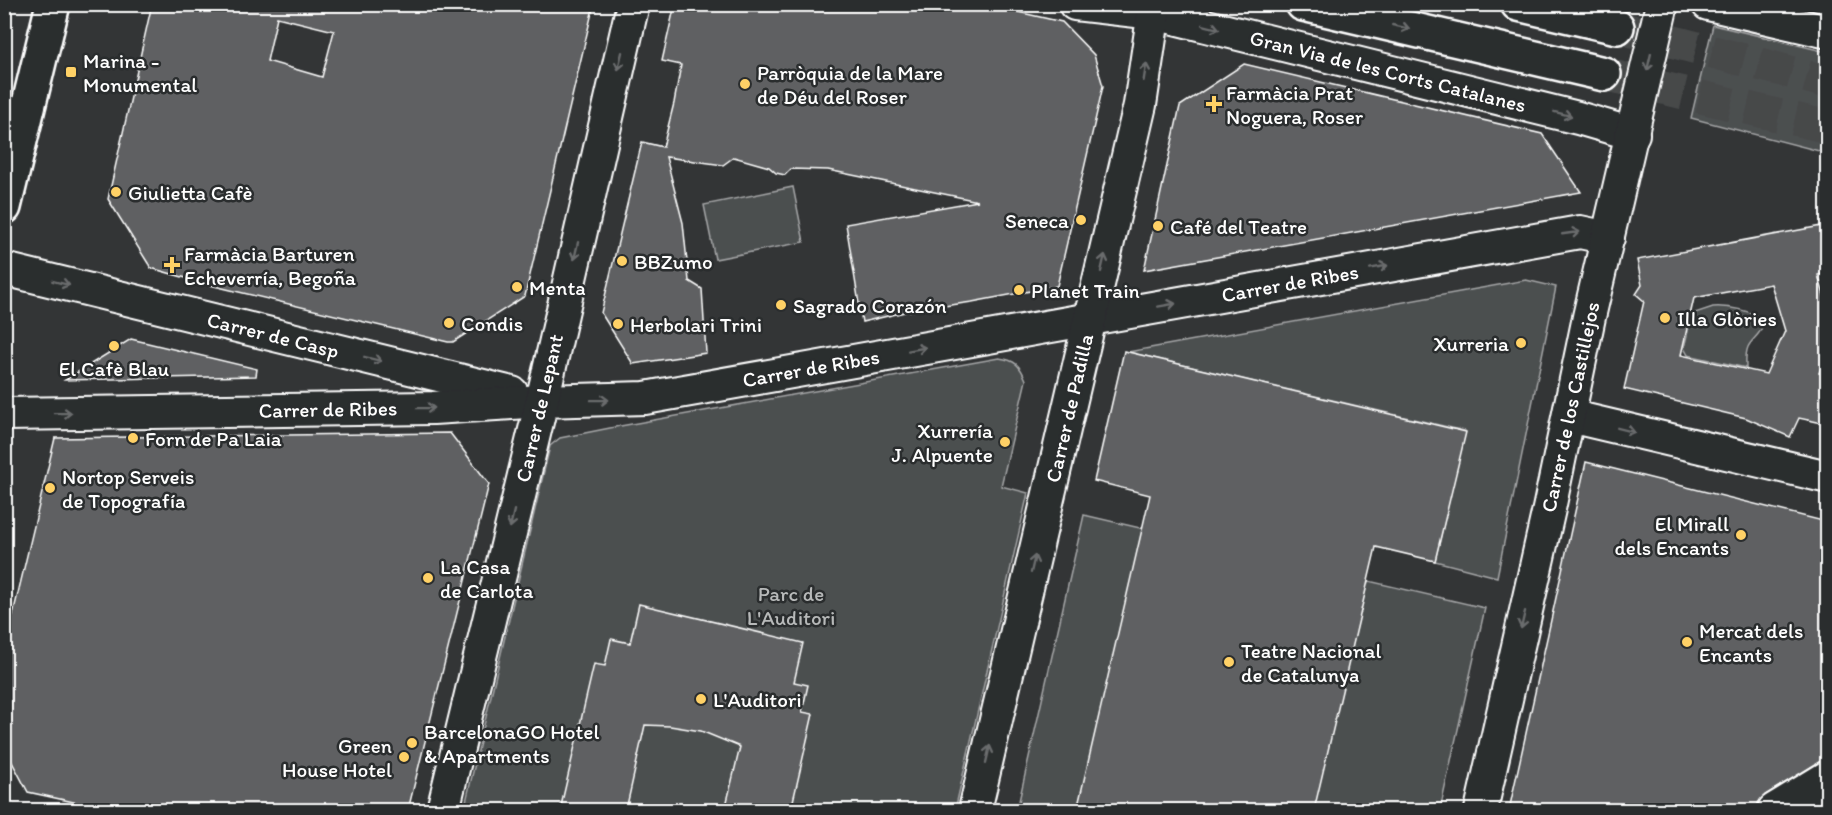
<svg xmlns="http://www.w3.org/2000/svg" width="1832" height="815" font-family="Itim,sans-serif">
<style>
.green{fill:#4c4f50;stroke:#a6a7a8;stroke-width:1.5}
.building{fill:#5f6162;stroke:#fff;stroke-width:1.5;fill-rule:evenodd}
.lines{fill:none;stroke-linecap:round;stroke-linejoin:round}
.primary-tunnel{stroke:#47494a;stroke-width:33;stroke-dasharray:33 16;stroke-linecap:butt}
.street-casing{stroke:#fff;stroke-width:36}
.secondary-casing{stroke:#fff;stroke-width:38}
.primary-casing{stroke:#fff;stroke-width:38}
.street{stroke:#2a2d2e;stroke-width:32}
.secondary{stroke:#2a2d2e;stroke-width:33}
.primary{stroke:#2a2d2e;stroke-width:33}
.oneway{stroke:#6a6c6d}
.poi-dot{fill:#ffd166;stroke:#2a2d2e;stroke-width:2}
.labels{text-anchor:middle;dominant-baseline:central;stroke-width:5;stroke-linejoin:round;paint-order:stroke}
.poi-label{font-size:21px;fill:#fff;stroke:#2a2d2e;text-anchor:start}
.street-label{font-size:21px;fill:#fff;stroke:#2a2d2e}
.park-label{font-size:21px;fill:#b7b9b9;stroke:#2a2d2e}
</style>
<rect width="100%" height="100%" fill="#333536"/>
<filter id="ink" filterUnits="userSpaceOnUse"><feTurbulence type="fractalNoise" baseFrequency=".0167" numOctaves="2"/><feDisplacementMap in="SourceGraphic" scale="12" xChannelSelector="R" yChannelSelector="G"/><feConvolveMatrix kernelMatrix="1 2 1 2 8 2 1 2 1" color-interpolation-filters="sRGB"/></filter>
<g filter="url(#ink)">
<g class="green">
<polygon points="1713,25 1827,52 1827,153 1691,118"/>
<polygon points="793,187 804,242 715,259 704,205"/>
<polygon points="1526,280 1556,287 1497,577 1435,561 1465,431 1128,352"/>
<path d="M1713,307C1728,306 1751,310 1762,320C1764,333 1753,337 1748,347C1745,354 1746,361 1746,368L1688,355L1684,348L1692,314Z"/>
<path d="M999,358C1015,360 1020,365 1026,380L1001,486L1028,493L955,810H464L550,446L560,438L615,427Z"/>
<polygon points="1084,515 1485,608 1440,810 1017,810"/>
</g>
<g class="building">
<path d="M152,4H594L525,296L453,342H448L214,286L151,268L108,199ZM277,17L334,31L322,77L267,61Z"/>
<polygon points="675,4 983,4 1062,22 1094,55 1103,86 1057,286 972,302 909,311 862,322 846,224 978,201 828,170 791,169 785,175 776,173 769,167 734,157 723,165 666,157 683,223 689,281 702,289 706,353 633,364 601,313 642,142 663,147 674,103 681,65 662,61"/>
<polygon points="1244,64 1542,134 1581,192 1144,270 1180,106"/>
<path d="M1827,225V273L1818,275L1827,305V353L1819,373L1827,376V424L1799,418L1790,437L1746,418L1624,389L1644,301L1636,294L1642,285L1637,260ZM1771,284L1785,331L1766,374L1681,355L1694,298Z"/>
<polygon points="131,339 257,369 256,376 65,380"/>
<polygon points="1124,351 1466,432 1435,561 1376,547 1314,810 1077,810 1150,495 1094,481"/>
<polygon points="450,433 489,484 408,810 110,810 28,792 4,747 4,652 55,438"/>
<polygon points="1586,462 1827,522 1827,759 1819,762 1765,795 1757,806 1749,810 1509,810"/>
<polygon points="639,604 803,643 794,682 808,685 802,712 813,714 791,810 725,810 740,747 701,731 670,726 645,725 626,810 571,810 572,808 561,806 594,664 605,666 611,639 630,643"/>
</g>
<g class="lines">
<g class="primary-tunnel">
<polyline points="1617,27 1828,82"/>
<polyline points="1604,74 1828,127"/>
</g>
<defs>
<g id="street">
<polyline points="1075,4 1154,13 1578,118 1633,134"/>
<polyline points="1708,4 1828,32"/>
<polyline points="4,269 512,393"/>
<polyline points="4,414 433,408 542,401 645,398 1580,232 1608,238"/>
<polyline points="1569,416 1828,477"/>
<polyline points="443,810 542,401 633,4"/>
<polyline points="975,810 1140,105 1155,4"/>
<polyline points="1481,810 1549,509 1589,317 1662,4"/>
<polyline points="1774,810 1828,777"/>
</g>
<polyline id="secondary" points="4,207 53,4"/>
<g id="primary">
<polyline points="1303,4 1604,74"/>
<polyline points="1518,4 1617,27"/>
</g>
</defs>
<use href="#street" class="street-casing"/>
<use href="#secondary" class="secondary-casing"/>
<use href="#primary" class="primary-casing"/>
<use href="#street" class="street"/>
<use href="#secondary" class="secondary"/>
<use href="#primary" class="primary"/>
</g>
<defs><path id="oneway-shaft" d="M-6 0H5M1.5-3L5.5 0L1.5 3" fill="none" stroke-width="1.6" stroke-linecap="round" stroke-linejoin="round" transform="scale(1.5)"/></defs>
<g class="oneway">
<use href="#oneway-shaft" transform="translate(1211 27) rotate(14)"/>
<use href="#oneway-shaft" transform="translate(1401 27) rotate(13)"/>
<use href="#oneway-shaft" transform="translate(620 61) rotate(103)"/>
<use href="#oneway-shaft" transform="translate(1649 62) rotate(103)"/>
<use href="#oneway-shaft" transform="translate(1145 72) rotate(-81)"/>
<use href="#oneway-shaft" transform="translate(1563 114) rotate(14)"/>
<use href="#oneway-shaft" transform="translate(1571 233) rotate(-8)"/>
<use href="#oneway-shaft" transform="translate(576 251) rotate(103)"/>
<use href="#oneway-shaft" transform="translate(1103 263) rotate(-77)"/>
<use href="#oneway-shaft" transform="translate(1379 267) rotate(-10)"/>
<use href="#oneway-shaft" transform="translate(61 283) rotate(14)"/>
<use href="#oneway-shaft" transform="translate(1167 305) rotate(-10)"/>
<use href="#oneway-shaft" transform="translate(917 349) rotate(-10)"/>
<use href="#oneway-shaft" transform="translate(373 359) rotate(14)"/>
<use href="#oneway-shaft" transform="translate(600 400) rotate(-1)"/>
<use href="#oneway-shaft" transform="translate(426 408) rotate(-1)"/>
<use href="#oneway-shaft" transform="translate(63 413) rotate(-1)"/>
<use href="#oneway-shaft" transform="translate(1626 430) rotate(14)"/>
<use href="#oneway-shaft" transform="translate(512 519) rotate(103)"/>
<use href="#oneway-shaft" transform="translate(1033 564) rotate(-77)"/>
<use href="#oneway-shaft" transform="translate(1523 620) rotate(103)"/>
<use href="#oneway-shaft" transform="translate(988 754) rotate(-77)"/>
</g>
</g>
<g class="poi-dot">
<rect x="65" y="66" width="12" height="12" rx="3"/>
<circle cx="745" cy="84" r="6"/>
<path d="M1211 95h6v6h6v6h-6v6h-6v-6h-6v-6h6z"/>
<circle cx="116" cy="192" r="6"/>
<circle cx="1081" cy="220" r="6"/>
<circle cx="1158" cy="226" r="6"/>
<circle cx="622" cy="261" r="6"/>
<path d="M169 256h6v6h6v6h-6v6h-6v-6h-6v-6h6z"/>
<circle cx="517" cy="287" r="6"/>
<circle cx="1019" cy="290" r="6"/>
<circle cx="781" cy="305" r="6"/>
<circle cx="1665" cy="318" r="6"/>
<circle cx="449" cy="323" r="6"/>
<circle cx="618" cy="324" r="6"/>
<circle cx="1521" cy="343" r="6"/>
<circle cx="114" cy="346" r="6"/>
<circle cx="133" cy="438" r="6"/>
<circle cx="1005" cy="442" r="6"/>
<circle cx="50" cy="488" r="6"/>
<circle cx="1741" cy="535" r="6"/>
<circle cx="428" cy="578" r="6"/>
<circle cx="1687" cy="642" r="6"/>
<circle cx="1229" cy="662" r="6"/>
<circle cx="701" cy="699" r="6"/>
<circle cx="412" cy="743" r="6"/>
<circle cx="404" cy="757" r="6"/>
</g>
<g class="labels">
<g class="poi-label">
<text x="83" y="60">Marina -<tspan x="83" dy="24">Monumental</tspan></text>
<text x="757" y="72">Parròquia de la Mare<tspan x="757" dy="24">de Déu del Roser</tspan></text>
<text x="1226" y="92">Farmàcia Prat<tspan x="1226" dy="24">Noguera, Roser</tspan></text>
<text x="128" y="192">Giulietta Cafè</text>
<text x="1069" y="220" text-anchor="end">Seneca</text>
<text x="1170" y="226">Café del Teatre</text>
<text x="184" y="253">Farmàcia Barturen<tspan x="184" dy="24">Echeverría, Begoña</tspan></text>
<text x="634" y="261">BBZumo</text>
<text x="529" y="287">Menta</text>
<text x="1031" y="290">Planet Train</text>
<text x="793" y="305">Sagrado Corazón</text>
<text x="1677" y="318">Illa Glòries</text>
<text x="461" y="323">Condis</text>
<text x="630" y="324">Herbolari Trini</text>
<text x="1509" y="343" text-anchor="end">Xurreria</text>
<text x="114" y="368" text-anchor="middle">El Cafè Blau</text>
<text x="993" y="430" text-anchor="end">Xurrería<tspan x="993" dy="24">J. Alpuente</tspan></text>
<text x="145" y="438">Forn de Pa Laia</text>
<text x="62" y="476">Nortop Serveis<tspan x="62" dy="24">de Topografía</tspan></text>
<text x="1729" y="523" text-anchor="end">El Mirall<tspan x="1729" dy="24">dels Encants</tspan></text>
<text x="440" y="566">La Casa<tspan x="440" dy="24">de Carlota</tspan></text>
<text x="1699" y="630">Mercat dels<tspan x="1699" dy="24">Encants</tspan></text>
<text x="1241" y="650">Teatre Nacional<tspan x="1241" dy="24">de Catalunya</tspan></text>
<text x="713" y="699">L'Auditori</text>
<text x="424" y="731">BarcelonaGO Hotel<tspan x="424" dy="24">&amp; Apartments</tspan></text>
<text x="392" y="745" text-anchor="end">Green<tspan x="392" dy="24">House Hotel</tspan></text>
</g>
<g class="street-label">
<text transform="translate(1388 71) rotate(14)">Gran Via de les Corts Catalanes</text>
<text transform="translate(1290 283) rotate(-10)">Carrer de Ribes</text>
<text transform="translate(273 335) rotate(14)">Carrer de Casp</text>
<text transform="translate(811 368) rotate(-10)">Carrer de Ribes</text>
<text transform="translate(1570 407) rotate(-78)">Carrer de los Castillejos</text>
<text transform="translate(539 408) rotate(-77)">Carrer de Lepant</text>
<text transform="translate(1069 408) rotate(-77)">Carrer de Padilla</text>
<text transform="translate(328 409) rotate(-1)">Carrer de Ribes</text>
</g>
<g class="park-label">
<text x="791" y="593">Parc de<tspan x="791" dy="24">L'Auditori</tspan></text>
</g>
</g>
<rect width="1832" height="815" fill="none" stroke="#2a2d2e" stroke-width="24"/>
<rect x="12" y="12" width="1808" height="791" fill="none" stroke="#fff" stroke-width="2" filter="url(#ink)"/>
</svg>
